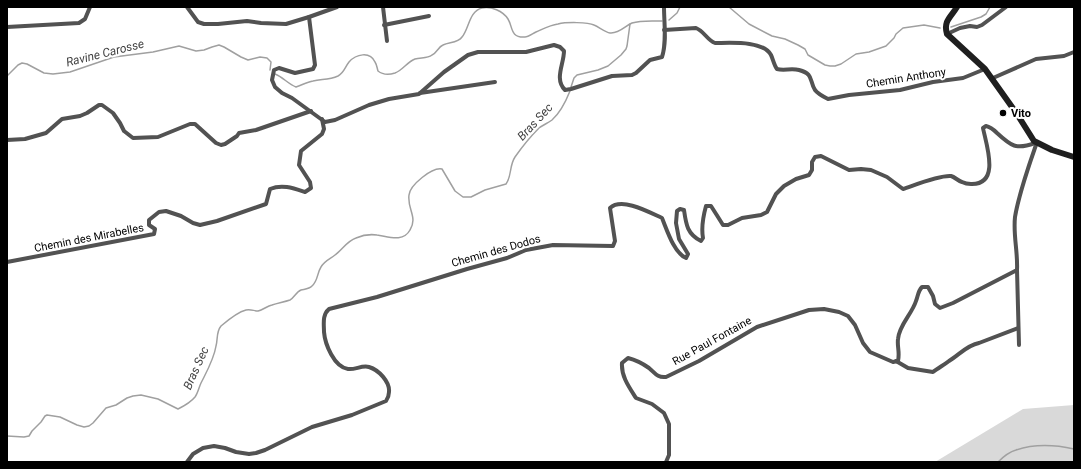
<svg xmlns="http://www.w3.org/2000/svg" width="1081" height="469" font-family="Roboto,sans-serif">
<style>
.green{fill:#d9d9d9}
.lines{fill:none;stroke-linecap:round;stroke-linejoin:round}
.stream{stroke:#a0a0a0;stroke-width:1.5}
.minor{stroke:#525252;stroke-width:4}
.secondary{stroke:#1f1f1f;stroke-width:6}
.poi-dot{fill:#000;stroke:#fff;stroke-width:1.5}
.labels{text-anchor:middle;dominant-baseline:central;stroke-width:4;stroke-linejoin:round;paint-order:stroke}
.street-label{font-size:11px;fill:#000;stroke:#fff}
.poi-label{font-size:11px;font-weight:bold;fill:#000;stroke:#fff;text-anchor:start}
.water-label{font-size:12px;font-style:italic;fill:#414141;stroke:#fff}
</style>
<rect width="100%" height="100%" fill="#fff"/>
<polygon class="green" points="1074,405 1074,462 935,462 1023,409"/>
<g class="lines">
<g class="stream">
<polyline points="729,7 749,24 772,36 785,39 798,45 805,49 808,55 825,65 830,66 835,66 841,64 856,54 869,52 886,46 894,38 896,34 903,28 924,25 940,28"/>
<polyline points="669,20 677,13 680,7"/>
<polyline points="951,27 981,17 986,14 990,7"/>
<path d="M275,74C283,77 288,84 296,87C302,85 307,82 313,81C322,79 329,80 338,76C344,73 345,67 349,62C356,54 370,51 375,62C377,65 377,68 378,71C383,75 389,75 395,73C403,70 407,62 415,59C420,57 427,59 432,55C437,53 438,47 443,45C449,42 458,43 462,37C469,29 469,11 482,8C491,6 503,11 508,19C513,27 510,38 525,37C528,37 532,34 536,32C543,29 550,25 558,24C566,22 588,22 594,25C599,27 605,32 610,33C619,34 625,26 632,23C641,20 652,21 662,21"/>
<polyline points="7,76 18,65 22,63 27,64 44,73 53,74 70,72 114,57 153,52 179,46 196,51 204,50 212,47 219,45 224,47 241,57 248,60 260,57 267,58 271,62 270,70"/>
<polyline points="571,87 574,78 577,75 598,70 608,66 621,55 626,49 627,46 630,24"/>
<path d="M7,436L24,437L29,436L32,431L41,422L45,416L47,415L60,417L77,425L84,427L89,426L93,423L106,408L116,405L127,398L133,396L141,395L158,399L178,409C184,406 191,402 195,397C198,393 199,387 201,383C207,371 214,359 216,346C218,339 216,332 221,326C228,320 238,312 246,310C251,309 254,311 258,311C263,310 267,306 272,305C278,303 284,302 290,300C294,298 296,292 301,290C305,289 309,289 312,286C318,281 317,273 321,267C324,261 330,259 335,255C342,250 347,241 356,238C363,235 370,234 377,235C387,236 403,243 410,230C418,217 407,209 409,195C410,185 432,167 442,169L455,191L463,197H471L485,190L506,184C512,176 509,166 515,157C522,147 530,137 539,128C543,125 548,123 552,120C560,113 566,101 570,91"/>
<path d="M998,462C1003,457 1009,452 1016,450C1034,444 1056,445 1074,449"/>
</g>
<g class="minor">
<polyline points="187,7 198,22 204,24 218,24 247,21 261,23 286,24 309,17 337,7"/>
<polyline points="383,7 387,41"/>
<path d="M309,17L315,65L313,69L295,73L279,68L274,70L272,80L275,87L282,93L292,98L325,122L335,120L369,105L389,99L419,94L444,72L468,55L478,52H526L554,45L560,47L564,51C564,64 554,79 565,90L571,89L612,76L632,75L636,73L650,60L662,57C667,42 664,23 664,7"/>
<path d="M384,25C399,22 414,19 429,16"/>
<polyline points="7,27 79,23 85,19 90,7"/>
<path d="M664,30L696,28C704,31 707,40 715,43C729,43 763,40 771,55C773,59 774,65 777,69C784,71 791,68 799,70C814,74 809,80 815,90C818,94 824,97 828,99L849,95L900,90L933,82L963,78L985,69"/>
<polyline points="947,34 960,28 970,26 977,27 982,25 1006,7"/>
<polyline points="993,78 1036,59 1064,56 1074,52"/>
<polyline points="420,93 495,82"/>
<polyline points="7,140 25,139 46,133 62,119 80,116 87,113 99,105 102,105 113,113 120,123 124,131 133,138 158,137 190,124 195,124 216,143 221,145 225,144 237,136 239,133 256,130 311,111"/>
<path d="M7,262L154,234L155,229L149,225V220L159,212L166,211L181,216L193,223L200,225L217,221L266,204L270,189C282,184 293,188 305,192L311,188L310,182L299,165L301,151L322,134L324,129L322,119"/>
<polyline points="1017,270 1019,345"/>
<path d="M896,361L908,368L933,372C938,368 944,365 949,361C959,355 967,345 979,343L1018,328"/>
<path d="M187,462L193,454L203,448L214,446L225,448L236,452L249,454L256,453L265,450L312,427L352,415L386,401C388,398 389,395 389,392C390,382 379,370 369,367C362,365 355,370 348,369C334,367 325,344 324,332C324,324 322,315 329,309L377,297L467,269L507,258L526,250L553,245L613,246L615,241L610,208C622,197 649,212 662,218C667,230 674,253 686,258L688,254L679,239L676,223L677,211L680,209L684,210C686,224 687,234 701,241L703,238C701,227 703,217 706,206H711L718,217L723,225H728L742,218L761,215L767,212L776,194L784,186L796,179L809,175L812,170V162L815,157L821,156L849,170L861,169L871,170L887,177L903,189C915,185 939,175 951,176C955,177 958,181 962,182C964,183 968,184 971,184C1001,185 986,144 983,128L986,126C991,127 994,130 997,133C1011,146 1016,150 1035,143"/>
<path d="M666,462L669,455V424L664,413L652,404L636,398C629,387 621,376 622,363L628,358C636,360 642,363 649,368C655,373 657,378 666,377L699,361L757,327L809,310L824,309L839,312L848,316L855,325L863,343L870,352L893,362L898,361C900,352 897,347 898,339C899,325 912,314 916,301C918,296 918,291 922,287H928L933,296L935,304L940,308L953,303L1017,270C1018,252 1013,235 1015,217C1019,193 1028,168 1036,145L1035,142"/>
</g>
<path class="secondary" d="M957,7C951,17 943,21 947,34L985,69L1017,114L1034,141L1052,150L1074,157"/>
</g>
<circle class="poi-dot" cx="1003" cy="113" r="4"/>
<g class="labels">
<g class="street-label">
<text transform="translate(906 78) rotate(-9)">Chemin Anthony</text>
<text transform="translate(89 238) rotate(-11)">Chemin des Mirabelles</text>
<text transform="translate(496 251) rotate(-16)">Chemin des Dodos</text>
<text transform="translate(712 341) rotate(-29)">Rue Paul Fontaine</text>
</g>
<g class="poi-label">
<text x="1011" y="113">Vito</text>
</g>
<g class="water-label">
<text transform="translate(105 53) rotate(-14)">Ravine Carosse</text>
<text transform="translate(535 122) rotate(-47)">Bras Sec</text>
<text transform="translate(196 368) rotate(-66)">Bras Sec</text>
</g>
</g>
<rect width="1081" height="469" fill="none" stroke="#000000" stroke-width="16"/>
</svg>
